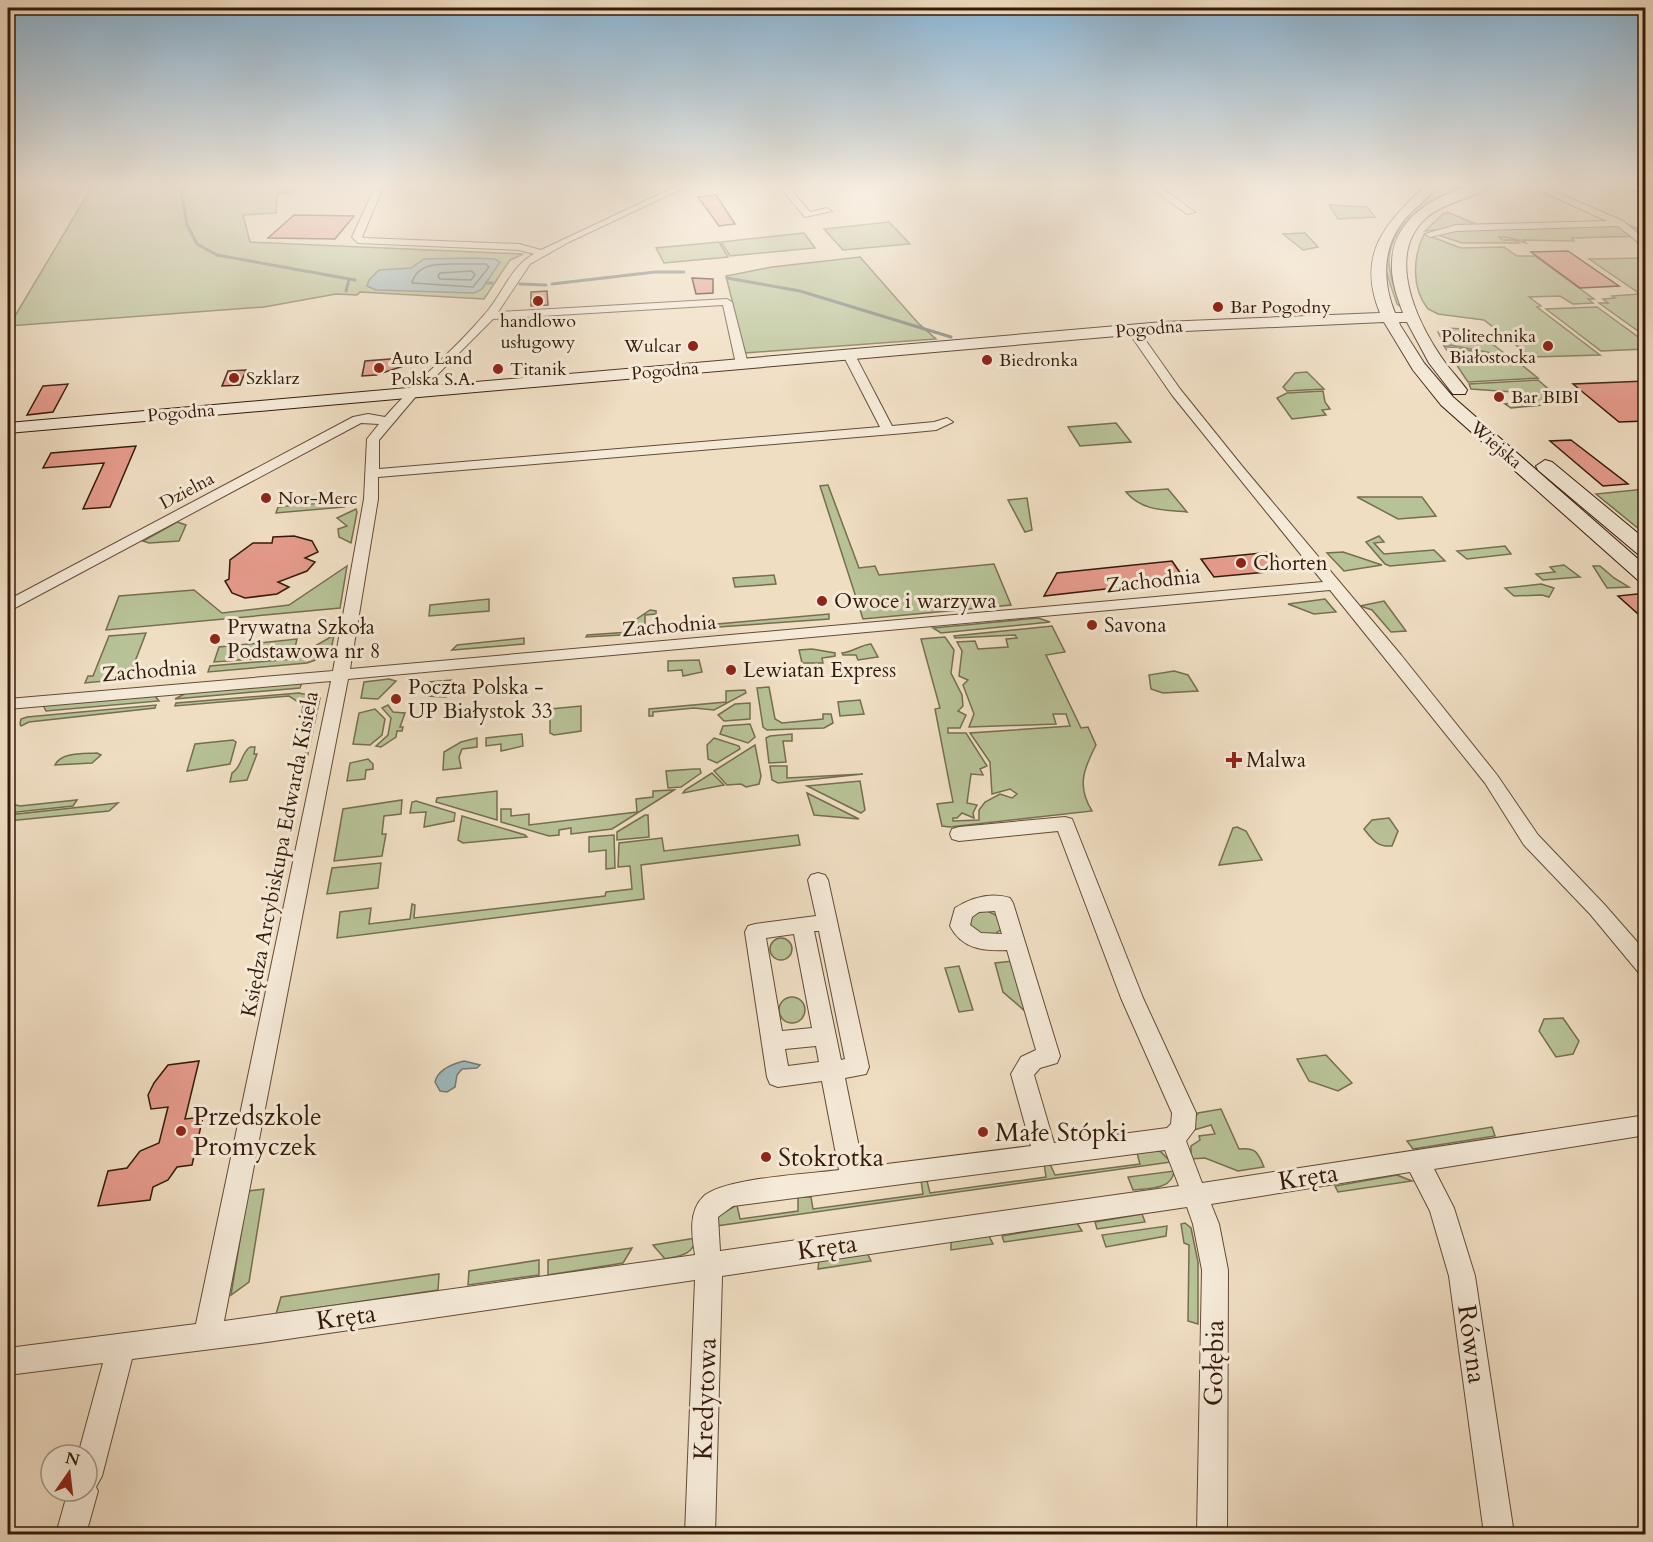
<svg xmlns="http://www.w3.org/2000/svg" width="1653" height="1542" font-family="Cardo,serif">
<style>
.green{fill:#b7c296;stroke:#766e4f;stroke-width:1.5}
.water{fill:#9ebabd;stroke:#747a75;stroke-width:1.5}
.lines{fill:none;stroke-linecap:round;stroke-linejoin:round}
.shore{stroke:#696a62;stroke-width:1.5}
.stream{stroke:#747a75;stroke-width:3}
.building{fill:#e69b8c;stroke:#341a08;stroke-width:1.5}
.street-casing{stroke:#634b37;stroke-width:2}
.secondary-casing{stroke:#341a08;stroke-width:2}
.street{fill:#f5ead8;fill-rule:evenodd}
.secondary{fill:#f5ead8;fill-rule:evenodd}
.poi-dot{fill:#8f2418;stroke:#f5ead8;stroke-width:2}
.labels{text-anchor:middle;dominant-baseline:central;stroke-width:6;stroke-linejoin:round;paint-order:stroke}
.far-poi-label{font-size:18px;fill:#341a08;stroke:#f5ead8;text-anchor:start}
.far-street-label{font-size:18px;fill:#341a08;stroke:#f5ead8}
.poi-label{font-size:21px;fill:#341a08;stroke:#f5ead8;text-anchor:start}
.street-label{font-size:21px;fill:#341a08;stroke:#f5ead8}
.near-poi-label{font-size:26px;fill:#341a08;stroke:#f5ead8;text-anchor:start}
.near-street-label{font-size:26px;fill:#341a08;stroke:#f5ead8}
</style>
<rect width="100%" height="100%" fill="#f0dec3"/>
<filter id="stains"><feTurbulence type="fractalNoise" baseFrequency=".00333" numOctaves="4"/><feColorMatrix values="0 0 0 0 .2 0 0 0 0 .09 0 0 0 0 .02 0 0 0 .5 -.17"/></filter>
<radialGradient id="worn" r=".72"><stop offset=".6" stop-color="#630" stop-opacity="0"/><stop offset="1" stop-color="#630" stop-opacity=".3"/></radialGradient>
<g class="green">
<polygon points="93,185 295,185 296,191 277,195 276,213 243,215 250,242 523,254 510,260 484,299 360,292 357,295 336,294 264,307 9,326"/>
<path d="M1438,185H1465C1433,197 1390,222 1389,261C1389,276 1396,293 1401,307L1397,304C1393,291 1387,278 1385,264C1379,238 1422,202 1438,185Z"/>
<polygon points="1329,205 1367,207 1375,217 1338,219"/>
<polygon points="1447,212 1481,226 1425,231 1444,213 1448,213"/>
<polygon points="889,222 910,244 843,250 824,229"/>
<path d="M1627,225L1646,231L1645,236L1572,238L1574,241L1523,240L1526,243C1514,240 1512,236 1499,237L1503,240H1515L1519,243H1462L1435,234L1447,230Z"/>
<polygon points="804,233 815,248 730,256 721,242"/>
<polygon points="1305,233 1318,247 1303,250 1283,234"/>
<path d="M1424,234L1461,248L1504,247L1517,256H1535L1594,299H1588L1593,303L1573,304L1560,296L1529,297L1541,306L1537,307L1600,355L1531,357L1484,320L1438,314L1428,309C1411,288 1413,257 1424,234Z"/>
<polygon points="719,242 728,257 664,263 656,248"/>
<polygon points="860,257 918,323 936,339 745,353 726,276 772,267"/>
<polygon points="1645,258 1646,258 1645,336 1599,303 1608,303 1603,299 1615,298 1612,296 1640,294 1589,259"/>
<polygon points="1597,307 1645,342 1645,349 1601,351 1546,309"/>
<polygon points="1444,328 1466,329 1478,333 1508,356 1444,344 1438,332"/>
<polygon points="1444,346 1513,358 1538,378 1468,382"/>
<polygon points="1307,372 1324,389 1287,391 1283,387 1295,373"/>
<polygon points="1538,380 1565,403 1511,408 1505,404 1524,401 1513,392 1471,389 1469,384"/>
<polygon points="1323,391 1325,402 1330,409 1322,410 1326,415 1292,419 1277,398 1287,393"/>
<polygon points="1116,423 1131,442 1080,446 1068,427"/>
<polygon points="828,485 859,568 875,566 879,575 994,564 1011,605 863,619 820,486"/>
<path d="M1168,489L1187,512C1164,510 1142,511 1126,492Z"/>
<polygon points="1645,489 1645,534 1596,494"/>
<polygon points="1357,497 1422,497 1436,516 1398,519"/>
<polygon points="1027,498 1032,530 1025,532 1008,500"/>
<polygon points="352,500 353,503 344,507 276,513 278,507"/>
<polygon points="356,509 357,512 351,543 339,537 338,529 347,526 337,518"/>
<polygon points="177,522 186,525 179,541 149,543 143,541"/>
<polygon points="1379,536 1384,542 1374,543 1384,554 1434,550 1445,561 1390,566 1385,564 1366,542"/>
<polygon points="1505,546 1511,554 1467,559 1457,551"/>
<polygon points="1343,552 1382,565 1344,571 1327,553"/>
<polygon points="1564,565 1580,577 1543,580 1536,574 1555,572 1550,567"/>
<polygon points="347,566 340,608 106,630 119,596 194,590 222,613 289,605"/>
<polygon points="1593,566 1600,566 1614,578 1629,587 1607,588"/>
<polygon points="774,575 776,584 735,587 733,578"/>
<polygon points="1541,584 1554,588 1549,597 1542,595 1514,596 1505,588"/>
<polygon points="489,599 489,611 429,616 430,605"/>
<polygon points="1325,599 1336,612 1314,614 1288,604"/>
<polygon points="1384,601 1406,631 1391,632 1372,610 1360,606"/>
<polygon points="650,610 656,611 656,614 645,615 645,630 657,629 657,633 586,637 587,635 630,632 631,623"/>
<polygon points="829,614 829,619 690,629 695,626"/>
<polygon points="1038,618 1050,622 941,633 933,628"/>
<path d="M1052,626L1065,652L1046,655L1081,728L1088,727L1096,745C1083,770 1077,787 1092,811L950,827L942,826L937,804L953,802L935,709L940,708L921,639L945,637L954,650L951,673L962,695L963,706L958,711L966,715L960,728H948V733H966L987,766L980,769L983,775L971,774L967,803L977,805L973,813L974,818L962,813L957,818H953V821L979,820V810L985,802L1000,794L1012,798L1017,794L1010,789L992,794L990,762L970,733L1070,726L1066,714H1053L1056,724L969,727L974,714L963,685L968,680L959,676L962,651L957,642L975,641L978,649L1008,647L1006,639L1017,638L1015,635L955,638L954,636Z"/>
<polygon points="146,633 131,672 149,671 146,677 85,683 88,676 93,676 109,636"/>
<polygon points="334,635 330,655 307,663 208,672 210,666 293,659"/>
<polygon points="524,638 524,644 452,650 457,645"/>
<polygon points="297,639 293,656 214,662 219,647"/>
<path d="M871,644L878,657L858,660L856,655H843L842,653C853,652 860,645 871,644Z"/>
<polygon points="812,649 835,653 835,656 822,658 823,663 802,663 799,650"/>
<polygon points="699,660 702,672 683,676 682,670 668,671 668,661"/>
<polygon points="1174,671 1188,675 1198,691 1163,693 1151,689 1149,675"/>
<polygon points="389,679 396,681 378,699 361,698 364,682"/>
<polygon points="452,680 455,686 462,686 461,689 448,691 446,697 425,696 428,682"/>
<polygon points="302,682 300,688 175,699 186,693"/>
<polygon points="769,687 775,719 782,723 823,719 823,714 831,714 833,723 824,728 767,730 763,727 757,688"/>
<polygon points="745,690 746,693 714,710 694,708 653,712 653,716 649,716 649,709 726,702 726,691"/>
<polygon points="299,693 320,698 306,763 303,764 313,719 301,720 303,705 289,696 175,706 176,703"/>
<polygon points="155,696 159,701 46,711 43,705"/>
<polygon points="860,700 864,714 840,716 838,702"/>
<polygon points="750,703 750,719 724,721 718,715 735,704"/>
<polygon points="156,705 155,708 29,722 21,726 20,724 21,719 27,717"/>
<polygon points="388,705 393,712 405,713 400,727 403,727 402,731 397,731 396,737 381,747 376,746 388,735 391,718 382,708"/>
<polygon points="581,706 581,731 554,735 550,733 550,709"/>
<polygon points="375,709 385,719 382,735 370,745 353,744 359,713"/>
<polygon points="750,724 755,737 748,743 720,734 723,726"/>
<polygon points="522,734 523,746 501,751 501,744 486,746 486,738"/>
<polygon points="792,734 792,741 783,741 786,762 769,763 766,738 770,736"/>
<polygon points="477,738 477,747 462,749 459,757 461,768 443,770 444,752 461,742"/>
<polygon points="714,738 739,746 740,749 717,763 708,759 707,745"/>
<polygon points="233,740 236,742 230,764 187,771 195,744"/>
<polygon points="755,745 761,776 759,784 746,787 741,784 727,785 714,771"/>
<path d="M250,747H255L254,754H257L247,780L230,782L232,773C243,766 240,754 250,747Z"/>
<path d="M97,753L101,755L92,763L55,765C61,752 84,754 97,753Z"/>
<polygon points="368,759 373,764 373,769 366,770 365,779 347,781 350,763"/>
<polygon points="770,766 787,766 787,778 863,774 778,783 772,780"/>
<polygon points="694,769 700,769 701,773 681,787 668,788 666,771"/>
<polygon points="712,773 724,785 683,793 685,790"/>
<polygon points="860,781 865,810 861,813 807,786"/>
<polygon points="674,790 612,829 571,834 571,828 559,830 559,835 549,836 501,822 501,809 511,809 511,816 529,814 529,825 637,812 636,799 653,797 653,791"/>
<polygon points="497,791 497,820 436,802 437,798"/>
<polygon points="807,793 859,819 814,815"/>
<polygon points="77,800 73,806 8,813 8,803 20,806"/>
<polygon points="402,800 401,814 384,816 382,834 386,834 382,856 334,861 343,809"/>
<polygon points="416,801 455,813 454,821 424,827 426,812 410,813 412,802"/>
<polygon points="118,803 109,811 8,821 8,815"/>
<polygon points="645,815 648,815 649,837 617,840 617,832"/>
<polygon points="462,816 525,835 527,837 463,843 458,840"/>
<path d="M1389,818L1398,831L1392,846C1377,847 1373,840 1364,829L1372,820Z"/>
<polygon points="1237,827 1246,831 1262,860 1219,865 1233,828"/>
<polygon points="614,835 615,868 606,869 606,850 589,852 589,837"/>
<polygon points="798,835 800,845 641,865 644,899 337,938 340,912 371,908 369,924 410,919 412,904 415,905 414,918 605,896 606,892 632,889 630,866 618,867 619,843 662,838 664,851"/>
<polygon points="381,863 378,888 327,894 332,868"/>
<polygon points="987,911 998,916 1003,928 991,937 970,930 969,918 976,912"/>
<circle cx="781" cy="949" r="11"/>
<polygon points="1013,961 1026,1012 1003,992 995,963"/>
<polygon points="959,966 973,1010 959,1012 945,968"/>
<circle cx="792" cy="1010" r="13"/>
<polygon points="1563,1018 1579,1041 1573,1054 1556,1057 1539,1031 1544,1019"/>
<polygon points="1326,1055 1352,1083 1338,1091 1309,1081 1297,1059"/>
<path d="M1221,1109L1239,1149C1255,1147 1258,1152 1264,1167L1238,1171L1205,1158L1191,1159V1146L1200,1140L1199,1136L1215,1134L1211,1125L1194,1130V1119L1198,1113Z"/>
<polygon points="1492,1127 1495,1136 1413,1149 1407,1141"/>
<polygon points="1154,1149 1161,1152 1171,1162 716,1226 719,1215 737,1205 740,1219 798,1211 798,1197 811,1197 813,1209 923,1194 921,1180 927,1181 930,1193 1046,1177 1044,1163 1050,1164 1055,1175 1140,1164 1137,1153"/>
<path d="M1174,1171C1172,1190 1149,1188 1133,1190L1128,1177Z"/>
<polygon points="1397,1175 1412,1181 1338,1192 1335,1186"/>
<polygon points="264,1189 249,1282 231,1295 248,1191"/>
<polygon points="1142,1214 1145,1222 1097,1229 1095,1222"/>
<polygon points="1077,1223 1082,1231 1004,1242 1002,1236"/>
<polygon points="1185,1223 1191,1228 1198,1262 1198,1324 1188,1321 1189,1245 1184,1243 1181,1224"/>
<polygon points="1167,1226 1166,1236 1106,1247 1102,1235"/>
<polygon points="989,1236 993,1244 951,1250 951,1241"/>
<path d="M696,1238C694,1255 679,1256 665,1259L653,1245Z"/>
<polygon points="632,1248 623,1263 548,1275 548,1260"/>
<polygon points="867,1253 871,1261 818,1269 819,1260"/>
<polygon points="539,1260 539,1275 468,1285 469,1271"/>
<polygon points="439,1274 438,1290 276,1314 281,1297"/>
</g>
<g class="water">
<polygon points="473,258 495,259 500,262 482,289 474,293 376,290 367,286 369,280 379,270 411,268 424,259"/>
<path d="M464,1061L480,1065L477,1068L462,1069L457,1075L455,1087L447,1092L440,1091L435,1082C438,1069 452,1064 464,1061Z"/>
</g>
<g class="lines">
<g class="shore">
<path d="M473,264H486L489,267L473,287L412,283C418,258 452,265 473,264Z"/>
<polygon points="472,271 475,275 471,280 440,279 438,276 440,273"/>
</g>
<g class="stream">
<polyline points="180,185 187,224"/>
<polyline points="187,225 197,244 217,255 355,280"/>
<polyline points="727,278 800,291 951,337"/>
<polyline points="486,283 492,283"/>
<polyline points="520,284 546,285"/>
<polyline points="552,284 655,272 684,272"/>
<polyline points="346,291 349,279"/>
</g>
</g>
<g class="building">
<polygon points="716,195 735,224 719,226 698,197"/>
<polygon points="294,215 354,216 335,239 268,238"/>
<polygon points="1568,251 1619,286 1580,288 1531,252"/>
<polygon points="692,278 713,279 713,293 696,294"/>
<polygon points="547,291 548,305 531,306 531,292"/>
<polygon points="415,357 416,362 376,375 362,376 365,361"/>
<polygon points="246,370 240,385 222,386 228,371"/>
<polygon points="1646,381 1646,421 1619,422 1573,384"/>
<polygon points="68,384 53,412 27,415 43,386"/>
<polygon points="1571,440 1628,484 1603,486 1550,441"/>
<polygon points="136,446 110,507 83,509 104,463 43,468 51,453"/>
<polygon points="294,536 312,541 318,552 305,558 315,562 307,571 278,582 289,587 277,594 245,598 232,593 225,581 229,579 230,560 253,543 272,543 273,537"/>
<polygon points="1273,552 1279,560 1278,565 1267,572 1214,577 1201,559"/>
<polygon points="1172,561 1185,580 1044,596 1057,573"/>
<polygon points="1646,593 1646,621 1618,596"/>
<polygon points="199,1061 185,1119 203,1117 192,1165 177,1167 168,1180 153,1187 150,1200 98,1206 108,1171 127,1168 140,1151 159,1143 168,1107 151,1109 148,1095 154,1083 168,1065"/>
</g>
<g class="lines">
<defs>
<g id="street">
<path d="M376,185H384L362,237L364,238L519,244L541,250L679,185H690L569,242L530,264L498,312L727,299L732,302L748,364L742,367L736,364L723,305L493,319L417,395L379,440V469L880,427L843,355L849,352L855,355L892,426L934,422L947,418L953,422L936,430L905,433L378,477V499L350,669L1323,582L1172,395L1127,330L1133,327L1137,328L1180,389L1242,466L1401,655L1497,775L1538,835L1604,904L1646,952V975L1639,973L1590,914L1524,845L1485,783L1330,590L348,679L224,1321L695,1255C692,1236 688,1212 703,1197C722,1178 810,1174 839,1170L822,1081L778,1087L770,1084L767,1077L745,932L748,926L755,924L816,916L808,880L811,875L818,873L825,875L828,880L869,1067L866,1074L845,1078L863,1167L1031,1146L1011,1074L1021,1057L1036,1050L1007,950C983,951 962,949 950,926L955,908C971,898 991,892 1010,898L1013,903L1060,1056L1057,1063L1040,1068L1034,1075L1054,1143L1167,1128L1171,1124L1172,1113L1121,998L1058,831L959,841L952,839L950,834L952,829L959,827L1065,817L1072,819L1074,824L1143,998L1196,1113L1195,1129L1186,1141L1202,1183L1646,1115V1135L1434,1169L1454,1208L1475,1276L1514,1534H1484L1449,1276L1430,1211L1410,1172L1211,1204L1219,1224L1228,1270L1227,1534H1197L1202,1270L1193,1224L1187,1207L722,1276L715,1534H685L695,1280L260,1343L132,1359L102,1476L96,1487L98,1491L86,1534H56L68,1491H87V1455H78L103,1363L8,1375V1348L196,1324L331,681L8,709V699L333,671L364,499L367,439L379,424L361,423L13,609L8,610V600L353,417L368,414L385,417C416,381 454,351 485,314C502,295 511,266 534,254L519,250L358,243L352,237ZM995,911L1002,934L981,933L970,925L972,917L979,912ZM814,931H819L845,1059L841,1060ZM794,934L812,1028L782,1031L766,938ZM816,1046L819,1062L788,1066L785,1049ZM1165,1150L1179,1186L720,1251L718,1217L733,1206Z"/>
<polygon points="778,185 787,185 810,212 827,208 832,211 805,217"/>
<polygon points="1147,185 1157,185 1195,212 1187,214"/>
<polygon points="1527,185 1539,185 1623,221 1645,239 1646,243 1639,243 1618,226 1456,231 1430,237 1425,234 1456,225 1607,221"/>
<polygon points="1596,185 1608,185 1604,188"/>
</g>
<g id="secondary">
<path d="M1426,185H1439C1429,197 1416,207 1405,219C1382,246 1382,281 1395,313H1403C1397,297 1391,280 1392,263C1392,215 1448,185 1491,185C1479,197 1444,202 1426,218C1384,256 1418,324 1444,361C1451,371 1460,380 1467,390L1465,394H1453L1429,363L1407,322H1399L1400,325L1424,363L1453,397L1646,566V583L1639,581L1441,405L1413,370L1384,322L1163,332L8,433V423L1163,322L1380,313C1356,254 1385,224 1426,185Z"/>
<polygon points="1619,185 1646,185 1646,193 1621,188"/>
<polygon points="1545,460 1552,462 1646,540 1646,557 1639,555 1538,470 1536,466"/>
</g>
</defs>
<use href="#street" class="street-casing"/>
<use href="#secondary" class="secondary-casing"/>
<use href="#street" class="street"/>
<use href="#secondary" class="secondary"/>
</g>
<linearGradient id="sky" x2="0" y2="1"><stop stop-color="#8ab6d7"/><stop offset="0.46" stop-color="#f8f0e4"/><stop offset="1" stop-color="#f8f0e4" stop-opacity="0"/></linearGradient>
<rect width="1653" height="401" fill="url(#sky)"/>
<g class="poi-dot">
<circle cx="538" cy="301" r="6"/>
<circle cx="1218" cy="307" r="6"/>
<circle cx="693" cy="346" r="6"/>
<circle cx="1548" cy="346" r="6"/>
<circle cx="987" cy="360" r="6"/>
<circle cx="379" cy="368" r="6"/>
<circle cx="498" cy="369" r="6"/>
<circle cx="234" cy="378" r="6"/>
<circle cx="1499" cy="397" r="6"/>
<circle cx="266" cy="498" r="6"/>
<circle cx="1241" cy="563" r="6"/>
<circle cx="822" cy="601" r="6"/>
<circle cx="1092" cy="625" r="6"/>
<circle cx="215" cy="639" r="6"/>
<circle cx="731" cy="670" r="6"/>
<circle cx="396" cy="699" r="6"/>
<path d="M1231 751h6v6h6v6h-6v6h-6v-6h-6v-6h6z"/>
<circle cx="181" cy="1131" r="6"/>
<circle cx="983" cy="1132" r="6"/>
<circle cx="766" cy="1157" r="6"/>
</g>
<g class="labels">
<g class="far-poi-label">
<text x="1230" y="307">Bar Pogodny</text>
<text x="538" y="321" text-anchor="middle">handlowo<tspan x="538" dy="21">usługowy</tspan></text>
<text x="1536" y="336" text-anchor="end">Politechnika<tspan x="1536" dy="21">Białostocka</tspan></text>
<text x="681" y="346" text-anchor="end">Wulcar</text>
<text x="391" y="358">Auto Land<tspan x="391" dy="21">Polska S.A.</tspan></text>
<text x="999" y="360">Biedronka</text>
<text x="510" y="369">Titanik</text>
<text x="246" y="378">Szklarz</text>
<text x="1511" y="397">Bar BIBI</text>
<text x="278" y="498">Nor-Merc</text>
</g>
<g class="far-street-label">
<text transform="translate(1149 329) rotate(-5)">Pogodna</text>
<text transform="translate(665 371) rotate(-5)">Pogodna</text>
<text transform="translate(181 413) rotate(-5)">Pogodna</text>
<text transform="translate(1496 445) rotate(41)">Wiejska</text>
<text transform="translate(187 491) rotate(-28)">Dzielna</text>
</g>
<g class="poi-label">
<text x="1253" y="563">Chorten</text>
<text x="834" y="601">Owoce i warzywa</text>
<text x="1104" y="625">Savona</text>
<text x="227" y="627">Prywatna Szkoła<tspan x="227" dy="24">Podstawowa nr 8</tspan></text>
<text x="743" y="670">Lewiatan Express</text>
<text x="408" y="687">Poczta Polska -<tspan x="408" dy="24">UP Białystok 33</tspan></text>
<text x="1246" y="760">Malwa</text>
</g>
<g class="street-label">
<text transform="translate(1153 581) rotate(-6)">Zachodnia</text>
<text transform="translate(669 626) rotate(-5)">Zachodnia</text>
<text transform="translate(149 671) rotate(-5)">Zachodnia</text>
<text transform="translate(280 854) rotate(-79)">Księdza Arcybiskupa Edwarda Kisiela</text>
</g>
<g class="near-poi-label">
<text x="193" y="1116">Przedszkole<tspan x="193" dy="30">Promyczek</tspan></text>
<text x="995" y="1132">Małe Stópki</text>
<text x="778" y="1157">Stokrotka</text>
</g>
<g class="near-street-label">
<text transform="translate(1308 1177) rotate(-9)">Kręta</text>
<text transform="translate(827 1247) rotate(-8)">Kręta</text>
<text transform="translate(346 1317) rotate(-8)">Kręta</text>
<text transform="translate(1472 1344) rotate(82)">Równa</text>
<text transform="translate(1214 1363) rotate(-89)">Gołębia</text>
<text transform="translate(705 1399) rotate(-88)">Kredytowa</text>
</g>
</g>
<rect width="1653" height="1542" fill="none" stroke="#f0dec3" stroke-width="30"/>
<rect x="9" y="9" width="1635" height="1524" fill="none" stroke="#341a08" stroke-width="3"/>
<rect x="15" y="15" width="1623" height="1512" fill="none" stroke="#341a08" stroke-width="1.5"/>
<g transform="translate(69 1473) rotate(14)"><circle r="28" fill="#f5ead8" stroke="#a89785" stroke-width="1.5"/>
<path d="M0-4.5L10 22L0 15L-10 22Z" fill="#8f2418"/>
<text y="-9" font-size="16" font-weight="bold" text-anchor="middle" fill="#341a08">N</text>
</g>
<rect width="100%" height="100%" filter="url(#stains)"/>
<rect width="100%" height="100%" fill="url(#worn)"/>
</svg>
